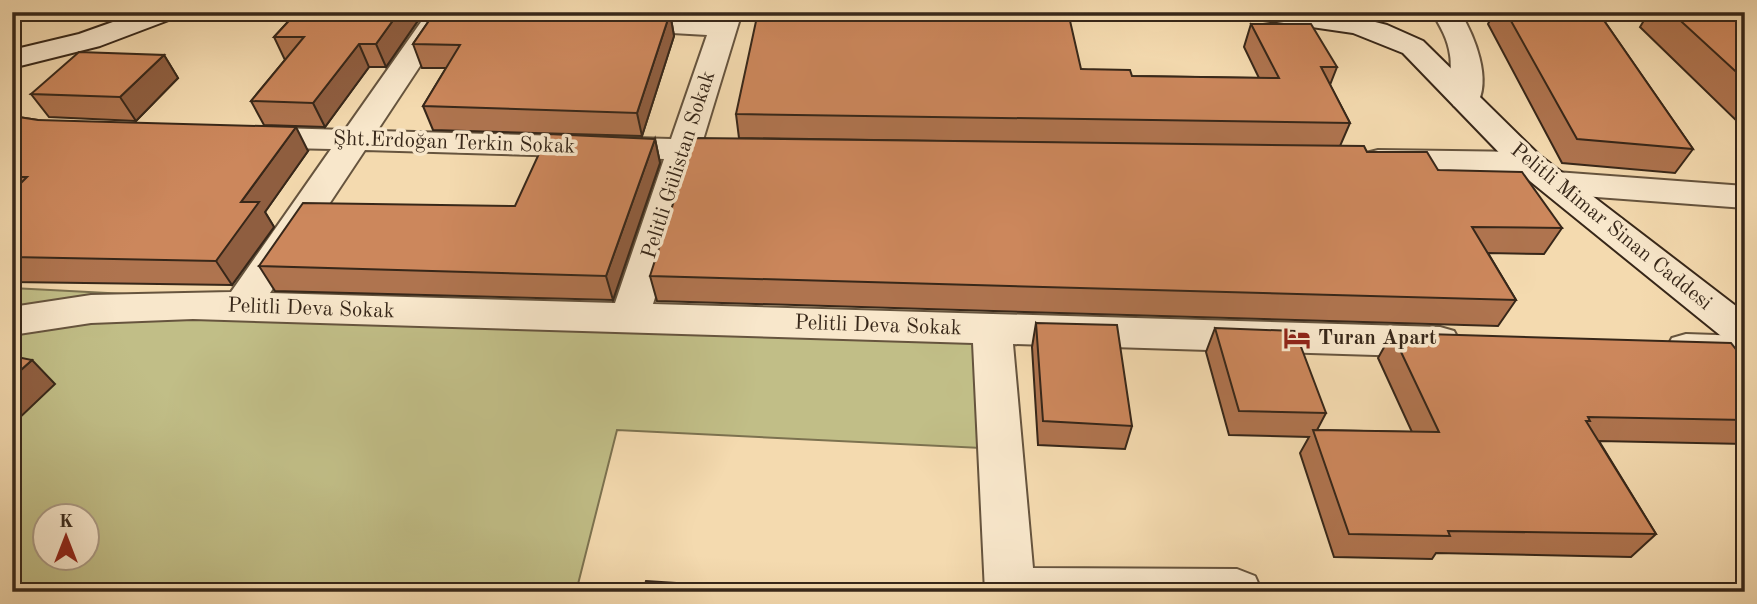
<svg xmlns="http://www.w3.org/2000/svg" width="1757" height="604" font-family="'Old Standard TT',serif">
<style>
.green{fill:#c1be87;stroke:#7c7250;stroke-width:2;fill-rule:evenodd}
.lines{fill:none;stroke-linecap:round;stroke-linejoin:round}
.street-casing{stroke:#66543e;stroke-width:4}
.secondary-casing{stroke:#372719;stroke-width:4}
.street{fill:#f8e7cb;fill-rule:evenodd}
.secondary{fill:#f8e7cb;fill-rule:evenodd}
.wall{fill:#af744f;stroke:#372719;stroke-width:2}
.shaded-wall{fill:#8f5e40;stroke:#372719;stroke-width:2}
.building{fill:#cc875c;stroke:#372719;stroke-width:2}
.labels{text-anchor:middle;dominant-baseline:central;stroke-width:7;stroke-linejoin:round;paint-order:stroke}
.street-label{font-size:21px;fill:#372719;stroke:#f8e7cb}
.poi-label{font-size:21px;font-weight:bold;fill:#372719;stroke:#f8e7cb;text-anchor:start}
</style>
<rect width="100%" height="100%" fill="#f4daaf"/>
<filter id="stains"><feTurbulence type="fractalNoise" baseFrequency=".00286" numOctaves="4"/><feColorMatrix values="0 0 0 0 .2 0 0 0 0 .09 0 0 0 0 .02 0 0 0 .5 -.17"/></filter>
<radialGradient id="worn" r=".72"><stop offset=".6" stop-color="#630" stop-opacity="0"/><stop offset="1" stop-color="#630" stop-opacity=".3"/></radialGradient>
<path class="green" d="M12,288L977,338L981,448L617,430L576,592H12ZM46,516H88V558H46Z"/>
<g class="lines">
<defs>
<g id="street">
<path d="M428,12L455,13L377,131L671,139L707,35L620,30L610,28L606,22L610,16L620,14L712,18L714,12H742L703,140L756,144L760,151L756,158L744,161L697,160L653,304L1440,327L1454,331L1460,342L1454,353L1440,357L1013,344L1033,568L1237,569L1255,576L1262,592H985L973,343L193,319L91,323L12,335V307L91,295L231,292L331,149L248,147L237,144L232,137L237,130L248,127L345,130ZM365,150L664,159L615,303L270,293Z"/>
<path d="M1432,12H1460C1474,35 1493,80 1476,106L1465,108L1454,106C1445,92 1453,71 1450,55C1448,39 1440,26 1432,12Z"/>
<polygon points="1378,150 1527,152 1539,155 1544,162 1539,169 1527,172 1378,170 1366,167 1361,160 1366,153"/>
<polygon points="1556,172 1745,186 1745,208 1556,194 1544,191 1539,183 1544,175"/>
<polygon points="1686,334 1745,336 1745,366 1686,364 1672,360 1666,349 1672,338"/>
</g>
<g id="secondary">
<polygon points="141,12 178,12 174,18 100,46 12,68 12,50 79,34"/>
<polygon points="1249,12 1340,13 1387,25 1423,41 1539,155 1745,313 1745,349 1731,344 1515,169 1403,53 1353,33 1263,20 1253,18"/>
</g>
</defs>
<use href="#street" class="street-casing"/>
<use href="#secondary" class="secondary-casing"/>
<use href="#street" class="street"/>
<use href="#secondary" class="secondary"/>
</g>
<g class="wall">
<polygon points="297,12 414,12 417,22 386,67 369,67 325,127 264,125 251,101 285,60 274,37"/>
<polygon points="435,12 689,12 688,14 670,13 674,36 642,136 433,130 423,106 446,68 422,68 413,44"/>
<polygon points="1494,12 1598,12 1693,149 1675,173 1562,163 1488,24"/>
<polygon points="1649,12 1745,12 1745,129 1640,27"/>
<polygon points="1251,24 1337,67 1330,85 1350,123 1340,146 1438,170 1562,228 1544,254 1488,253 1516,300 1498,326 657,301 650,276 1130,144 739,138 736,114 1081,69 1132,76 1259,78 1244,47"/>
<polygon points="164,55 178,78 136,121 49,117 31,94"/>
<polygon points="12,116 38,120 308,151 265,212 274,227 232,285 12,282"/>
<polygon points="655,139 660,163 613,300 275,291 259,266 515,206"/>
<polygon points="1036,323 1132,426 1125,449 1038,445 1032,347"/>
<polygon points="1215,328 1326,413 1317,430 1412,432 1378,358 1392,333 1745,361 1745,444 1599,441 1656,534 1631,557 1436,553 1432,559 1334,557 1300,453 1309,437 1229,435 1206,352"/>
</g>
<g class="shaded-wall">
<polygon points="399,12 414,12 417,22 386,67 376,44"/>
<polygon points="670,13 674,36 642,136 637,113"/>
<polygon points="359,44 369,67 325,127 313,103"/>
<polygon points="164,55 178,78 136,121 120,97"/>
<polygon points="296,127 308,151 265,212 274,227 232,285 216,261 241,202"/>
<polygon points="655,139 660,163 613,300 606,276"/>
<polygon points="32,360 55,384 12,425 12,378"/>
</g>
<g class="building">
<polygon points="297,12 399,12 376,44 359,44 313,103 251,101 304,37 274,37"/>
<polygon points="435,12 653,12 670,13 637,113 423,106 460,45 413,44"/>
<polygon points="758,12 1068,12 1081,69 1130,70 1132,76 1279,78 1251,24 1311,24 1337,67 1321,67 1350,123 736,114"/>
<polygon points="1506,12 1598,12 1693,149 1577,139"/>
<polygon points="1671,12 1745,12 1745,80"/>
<polygon points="79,52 164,55 120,97 31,94"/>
<polygon points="12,116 38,120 296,127 241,202 259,202 216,261 12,257 12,192 27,177 12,177"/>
<polygon points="548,134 655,139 606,276 259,266 303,203 515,206"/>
<polygon points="694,138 1364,146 1367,152 1427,152 1438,170 1522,172 1562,228 1472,227 1516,300 650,276"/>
<polygon points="1036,323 1117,325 1132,426 1043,421"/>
<polygon points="1215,328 1295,331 1326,413 1239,411"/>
<polygon points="1392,333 1731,343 1745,361 1745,420 1588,417 1590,421 1586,421 1656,534 1448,531 1450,536 1349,534 1313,430 1439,432"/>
<polygon points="12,356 32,360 12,378"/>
<polygon points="646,581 814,592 643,592"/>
</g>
<defs>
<symbol id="hotel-bare" viewBox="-9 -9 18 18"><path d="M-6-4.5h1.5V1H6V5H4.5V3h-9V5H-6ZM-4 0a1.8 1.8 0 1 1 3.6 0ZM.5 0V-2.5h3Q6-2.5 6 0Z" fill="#8f2418" stroke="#f8e7cb" stroke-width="2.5" paint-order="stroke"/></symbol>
</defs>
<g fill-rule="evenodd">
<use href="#hotel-bare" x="1278" y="319" width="38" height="38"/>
</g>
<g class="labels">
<g class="street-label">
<text transform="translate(454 143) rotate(2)">Şht.Erdoğan Terkin Sokak</text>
<text transform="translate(679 165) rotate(-72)">Pelitli Gülistan Sokak</text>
<text transform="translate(1611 227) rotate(39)">Pelitli Mimar Sinan Caddesi</text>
<text transform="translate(311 309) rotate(2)">Pelitli Deva Sokak</text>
<text transform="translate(878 326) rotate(2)">Pelitli Deva Sokak</text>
</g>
<g class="poi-label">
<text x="1318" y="338">Turan Apart</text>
</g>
</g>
<rect width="1757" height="604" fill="none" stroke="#f4daaf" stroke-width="42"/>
<rect x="14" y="14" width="1729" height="576" fill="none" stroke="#372719" stroke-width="3.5"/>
<rect x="21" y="21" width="1715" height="562" fill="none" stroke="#372719" stroke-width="2"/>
<g transform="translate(66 537)"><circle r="33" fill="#f8e7cb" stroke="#ab9a84" stroke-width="2"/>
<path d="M0-5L12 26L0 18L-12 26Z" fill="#8f2418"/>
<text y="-10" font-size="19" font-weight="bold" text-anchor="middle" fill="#372719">K</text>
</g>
<rect width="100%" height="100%" filter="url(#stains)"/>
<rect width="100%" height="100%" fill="url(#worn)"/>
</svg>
